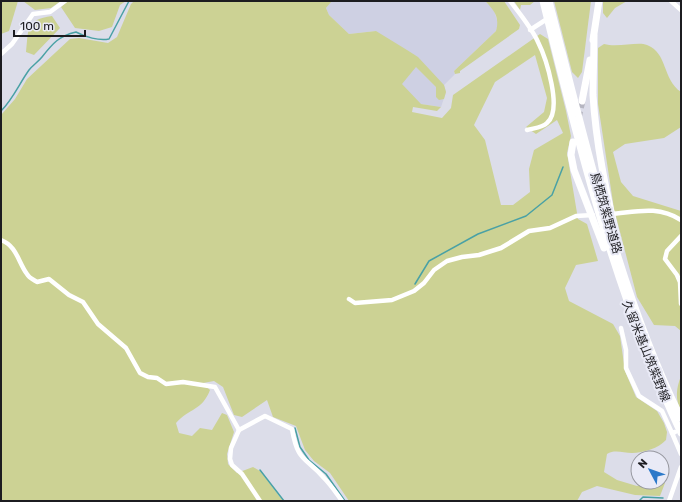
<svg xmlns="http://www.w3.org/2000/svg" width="682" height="502" font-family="Rubik,'Noto Sans JP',sans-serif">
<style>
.built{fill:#ced0e3}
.green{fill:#ccd294;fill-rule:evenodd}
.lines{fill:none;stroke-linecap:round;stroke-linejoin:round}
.stream{stroke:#49a1a5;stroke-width:1.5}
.primary-tunnel{stroke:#b6b6c1;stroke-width:7;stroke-dasharray:7 3.5;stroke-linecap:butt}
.minor{stroke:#fff;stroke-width:4.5}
.primary{stroke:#fff;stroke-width:7}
.labels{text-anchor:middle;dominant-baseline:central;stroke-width:4;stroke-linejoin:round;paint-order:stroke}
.street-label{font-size:12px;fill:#1c1c20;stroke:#e9eaf6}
</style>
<rect width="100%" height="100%" fill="#dcdde9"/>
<polygon class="built" points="332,1 485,1 494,10 498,24 496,31 454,71 455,74 444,85 446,92 441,107 414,103 397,85 376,31 349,34 329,15 326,8"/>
<g class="green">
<polygon points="1,1 18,1 9,31 1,34"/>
<polygon points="23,1 61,1 51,8 35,10"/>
<polygon points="68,1 126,1 120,5 112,27 99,31 75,28 61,7"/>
<path d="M134,1H332L326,8L329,15L349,34L376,31L407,50L418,57L444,85L446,92L444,99L439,100L436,97V87L416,67L402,84L421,104L441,107L437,111L413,107L412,112L442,118L451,108L453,95L540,34L548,39L566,111L571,136L567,153L578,219L587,224L598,261L576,265L565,288L569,301L613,324L620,336L625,371L636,397L657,411L664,423L667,432L666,440C659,448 643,453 632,453C623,453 615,449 607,454L604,472L617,480L637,486L648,482H662V479L665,483L660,496L635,495L597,486L582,492L577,501H349L330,473L314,461L305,450L296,426L273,417L267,400L242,417L234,415L223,387L214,381L203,383L210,390C202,411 189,408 176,423L179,433L192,436L200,428L212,430L222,413L227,415L234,432L227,454L228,464L237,473L253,467L260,471L283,501H1V115L15,99L27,79L70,39L79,38L108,43L117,37L131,4ZM535,55L547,98L544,112L526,127L536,134L557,120L563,133L534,150L529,169L530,192L513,205H501L485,140L474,125L495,82Z"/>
<path d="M485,1H504L520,25L519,29L460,71V73L455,74L454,71L496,31C500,17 494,10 485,1Z"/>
<polygon points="514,1 535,1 530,5 521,5 520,10"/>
<polygon points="554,1 591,1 582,72 578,78 572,72"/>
<polygon points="603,1 627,1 615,8 607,18 603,13"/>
<path d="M52,16L60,28L34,55L26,52C29,28 25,20 52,16Z"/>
<path d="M604,44C618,48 638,41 647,45C668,53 662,79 681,92V127L664,138L625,144L613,152L621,182L633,196L681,211V331L675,326L654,325L637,297L614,209L598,104V48Z"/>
<path d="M681,376V411C675,399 676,389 681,376Z"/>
</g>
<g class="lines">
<g class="stream">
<path d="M1,111C13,99 19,84 29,70C33,65 38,62 42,57C53,43 59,36 76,32C85,37 99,41 109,39L129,1"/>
<polyline points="415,284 429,261 478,234 526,216 552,195 563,167"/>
<polyline points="295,428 300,447 309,460 326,474 345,501"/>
<polyline points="260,470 284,501"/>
<polyline points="639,501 643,497 663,498"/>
</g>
<polyline class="primary-tunnel" points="578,118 582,101"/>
<g class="minor">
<path d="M510,1C520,14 531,27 538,42C546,58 563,110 547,123C542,128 534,128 527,130"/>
<polyline points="671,1 681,10"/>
<polyline points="530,30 547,19"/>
<polyline points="1,54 12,44 33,14 50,12 65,1"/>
<path d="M610,214C636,212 657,205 681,220"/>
<polyline points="681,236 667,251 665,259 677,275 680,282 681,304"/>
<path d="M1,240C17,246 18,262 27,274C29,278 34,280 37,282L49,279L69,295L83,302L98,324L126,348L140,373L148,377L157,378L166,384L183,382L215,387L239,430"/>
<polyline points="349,299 355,303 392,300 414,291 424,283 434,270 447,261 462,257 479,255 501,248 529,231 550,228 576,216 593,215"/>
<polyline points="621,328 626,350 626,368 639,396 662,411 672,433"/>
<polyline points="675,432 672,433 681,454"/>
<path d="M260,501L242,474L232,465L230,459L231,448L239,430L265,416L292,429C298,463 305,456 324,478C331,485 336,493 342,501"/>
<polyline points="669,501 681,467"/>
</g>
<g class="primary">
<path d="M543,1C579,148 616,296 681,433"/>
<path d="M549,1C586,142 617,287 681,418"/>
<path d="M594,36C594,56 593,76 593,95C596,144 606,191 617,238"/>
<polyline points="593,40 599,1"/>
<polyline points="582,101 590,60"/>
<polyline points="573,142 571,155 574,170 604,248"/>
</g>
</g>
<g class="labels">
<g class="street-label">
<text transform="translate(606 213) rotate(74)">鳥栖筑紫野道路</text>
<text transform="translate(646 351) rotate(68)">久留米基山筑紫野線</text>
</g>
</g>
<rect width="682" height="502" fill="none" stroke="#1c1c20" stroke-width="4"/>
<g transform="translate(650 470) rotate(311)"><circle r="19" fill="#e9eaf6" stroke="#9798a0"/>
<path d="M0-3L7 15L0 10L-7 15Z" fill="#2c79c9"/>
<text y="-6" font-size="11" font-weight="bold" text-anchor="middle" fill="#1c1c20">N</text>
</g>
<path d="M14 30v6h71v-6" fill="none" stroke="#1c1c20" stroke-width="2"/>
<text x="20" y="30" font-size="12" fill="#1c1c20" stroke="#e9eaf6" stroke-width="3" paint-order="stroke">100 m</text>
</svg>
